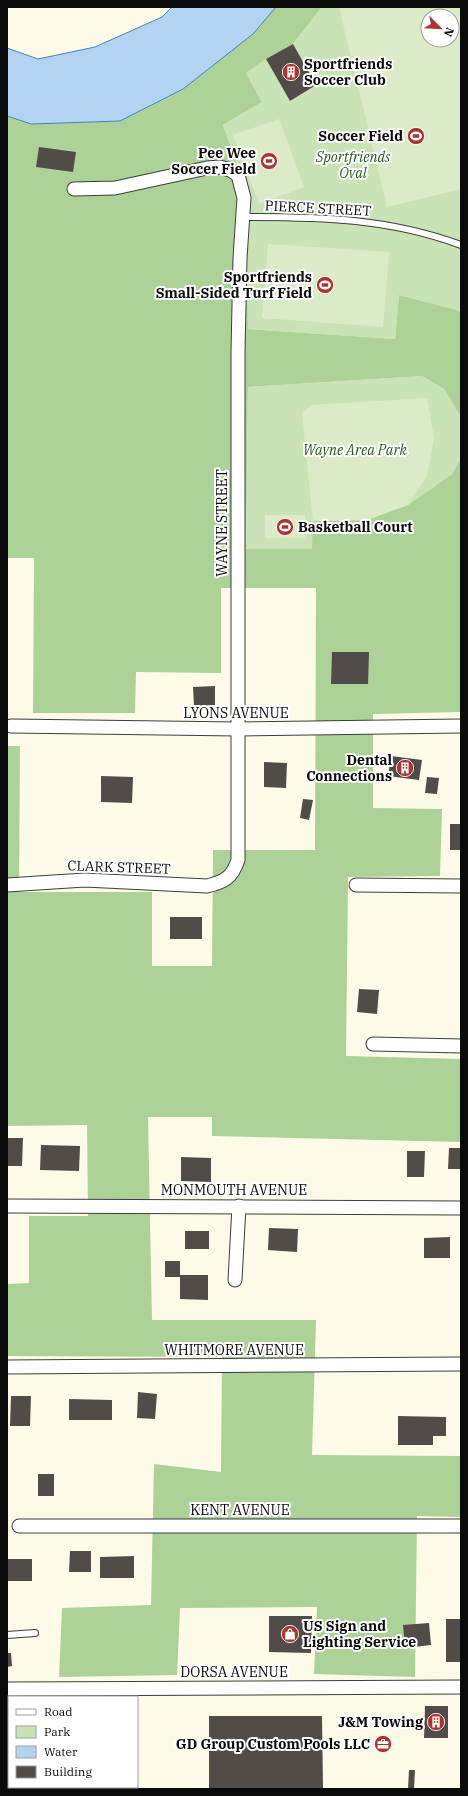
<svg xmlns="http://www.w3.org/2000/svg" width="468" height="1796" font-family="'IBM Plex Serif',serif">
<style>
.green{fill:#cae3b6;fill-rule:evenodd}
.forest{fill:#add297}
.pitch{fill:#dcebc7;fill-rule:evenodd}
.water{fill:#b2d4f0;stroke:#4083c0}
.building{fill:#514c47}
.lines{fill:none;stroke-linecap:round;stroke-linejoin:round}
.lane-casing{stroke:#3d3d3d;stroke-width:8}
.street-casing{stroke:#3d3d3d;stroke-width:15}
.lane{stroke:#fff;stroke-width:6}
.street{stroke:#fff;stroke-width:13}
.labels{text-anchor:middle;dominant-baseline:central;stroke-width:4;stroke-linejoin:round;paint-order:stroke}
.poi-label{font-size:14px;font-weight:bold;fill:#0a0a0a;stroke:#fff;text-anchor:end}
.park-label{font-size:14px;font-style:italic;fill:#295a21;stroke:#fff}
.street-label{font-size:14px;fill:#0a0a0a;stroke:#fff}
</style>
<rect width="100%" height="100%" fill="#fdfbe8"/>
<g class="green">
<path d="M322,7H461V311L399,295L395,339L248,329L247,264L251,199L223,125L262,102L246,73L266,59L293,44ZM428,16H452V40H428Z"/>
<polygon points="422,376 444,389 461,417 461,457 452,474 408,505 312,549 246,549 248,387"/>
</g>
<polygon class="forest" points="276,7 322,7 293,44 266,59 246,73 262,102 223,125 239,169 245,179 251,199 247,264 248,329 395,339 399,295 461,311 461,417 444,389 422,376 248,387 246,549 312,549 313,521 367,520 408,505 452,474 461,457 461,712 373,714 373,808 442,809 440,876 348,877 346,1056 461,1059 461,1142 212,1136 212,1117 148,1117 152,1320 316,1320 312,1455 461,1456 461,1517 417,1516 415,1677 314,1674 317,1607 180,1608 177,1675 59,1677 62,1608 151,1605 154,1464 221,1472 222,1357 7,1356 7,1284 29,1283 29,1216 88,1216 87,1125 7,1126 7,746 20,746 19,892 152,892 152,966 212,966 213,850 315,850 316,588 221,588 221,673 136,672 135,713 33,713 34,558 7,558 7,116 31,124 120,121 183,89 253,34"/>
<g class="pitch">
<path d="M339,7H461V189L387,207ZM428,16H452V40H428Z"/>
<polygon points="279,119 304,187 259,204 233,135"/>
<polygon points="268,244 389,252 383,327 262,318"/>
<polygon points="427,398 434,438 427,476 408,505 367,520 313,521 302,413 311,405"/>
<rect x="265" y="515" width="40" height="23"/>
</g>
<polygon class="water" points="172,7 276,7 253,34 183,89 120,121 31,124 7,116 7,48 38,59 95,47 162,17"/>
<g class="building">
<polygon points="293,44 316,85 290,101 266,59"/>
<polygon points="39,147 76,152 73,172 36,167"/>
<polygon points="332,652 369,652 368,684 331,684"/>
<polygon points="215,686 215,705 194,706 193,687"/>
<polygon points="391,756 422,760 419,780 388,776"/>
<polygon points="264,762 287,763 286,788 264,787"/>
<polygon points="101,776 133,777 132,803 101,802"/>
<polygon points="427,777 439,778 437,794 425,793"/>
<polygon points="303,799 313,800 309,820 300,818"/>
<rect x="450" y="824" width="11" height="26"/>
<rect x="170" y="917" width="32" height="22"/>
<polygon points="359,989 379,990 377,1014 357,1012"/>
<polygon points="7,1138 23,1138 22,1166 7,1166"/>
<polygon points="41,1145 80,1146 79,1171 40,1170"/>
<polygon points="449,1148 461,1148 461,1169 448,1169"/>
<polygon points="407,1151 425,1151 424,1177 407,1177"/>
<polygon points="181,1157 211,1158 211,1182 181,1181"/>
<polygon points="269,1228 298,1229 297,1252 268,1250"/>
<rect x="185" y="1231" width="24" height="18"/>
<polygon points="450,1237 450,1258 424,1258 424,1238"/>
<rect x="165" y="1261" width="15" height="16"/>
<polygon points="180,1275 208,1275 208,1300 180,1299"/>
<polygon points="138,1392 157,1394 155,1419 137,1418"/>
<polygon points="11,1396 31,1396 30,1426 10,1426"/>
<polygon points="69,1399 112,1400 112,1420 69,1420"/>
<polygon points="398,1416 446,1417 446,1436 433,1436 433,1445 398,1445"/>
<rect x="38" y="1474" width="16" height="22"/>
<polygon points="70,1551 91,1551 91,1572 69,1572"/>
<polygon points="134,1556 134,1578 100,1578 100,1557"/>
<rect x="8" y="1559" width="24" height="22"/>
<polygon points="269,1616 312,1616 311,1653 269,1652"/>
<rect x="446" y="1619" width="15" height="43"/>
<polygon points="429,1623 431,1645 405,1648 403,1625"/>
<polygon points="7,1653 11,1653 12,1666 7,1667"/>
<polygon points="425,1706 448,1706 448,1738 424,1738"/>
<polygon points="209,1716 322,1716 323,1788 209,1789"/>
<polygon points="409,1770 415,1770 414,1789 408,1789"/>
</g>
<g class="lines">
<defs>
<g id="lane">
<path d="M244,217C320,217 388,218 461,245"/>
<polyline points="7,1635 35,1633"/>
</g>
<g id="street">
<polyline points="11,726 238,729 461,726"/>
<path d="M7,885L85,880L207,886C224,882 232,878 238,860V352L240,258L244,198L238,175L230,170L220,167L207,168L115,188L74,189"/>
<polyline points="356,885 461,886"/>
<polyline points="373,1044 461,1046"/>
<polyline points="7,1206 461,1208"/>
<polyline points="235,1280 239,1206"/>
<polyline points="7,1367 461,1364"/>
<polyline points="19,1526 461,1526"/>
<polyline points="7,1689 461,1687"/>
</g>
</defs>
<use href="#lane" class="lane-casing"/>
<use href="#street" class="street-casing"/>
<use href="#lane" class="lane"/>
<use href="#street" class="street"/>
</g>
<defs>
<symbol id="building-disc" viewBox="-11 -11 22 22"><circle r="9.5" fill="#ac3330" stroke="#fff"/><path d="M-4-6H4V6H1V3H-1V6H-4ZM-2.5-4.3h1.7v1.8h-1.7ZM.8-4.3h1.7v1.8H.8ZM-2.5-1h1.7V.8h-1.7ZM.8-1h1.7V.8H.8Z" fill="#fff"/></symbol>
<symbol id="stadium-disc" viewBox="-11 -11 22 22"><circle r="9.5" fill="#ac3330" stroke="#fff"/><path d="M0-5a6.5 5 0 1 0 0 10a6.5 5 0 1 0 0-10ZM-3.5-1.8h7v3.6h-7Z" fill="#fff"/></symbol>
<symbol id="shop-disc" viewBox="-11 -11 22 22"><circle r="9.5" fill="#ac3330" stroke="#fff"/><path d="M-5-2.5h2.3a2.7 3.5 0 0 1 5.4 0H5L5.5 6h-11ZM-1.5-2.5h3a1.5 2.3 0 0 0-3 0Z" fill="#fff"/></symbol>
<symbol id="office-disc" viewBox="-11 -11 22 22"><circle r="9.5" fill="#ac3330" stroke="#fff"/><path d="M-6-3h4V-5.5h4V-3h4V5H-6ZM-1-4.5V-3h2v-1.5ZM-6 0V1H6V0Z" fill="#fff"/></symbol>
</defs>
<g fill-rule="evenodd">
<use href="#building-disc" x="281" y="62" width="20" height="20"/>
<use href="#stadium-disc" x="406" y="126" width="20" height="20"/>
<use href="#stadium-disc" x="259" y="151" width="20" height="20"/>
<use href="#stadium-disc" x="315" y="275" width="20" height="20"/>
<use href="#stadium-disc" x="275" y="517" width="20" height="20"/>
<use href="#building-disc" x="395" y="758" width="20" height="20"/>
<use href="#shop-disc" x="280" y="1624" width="20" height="20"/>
<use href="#building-disc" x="426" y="1712" width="20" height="20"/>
<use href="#office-disc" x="373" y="1734" width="20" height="20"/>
</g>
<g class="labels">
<g class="poi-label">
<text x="304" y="64" text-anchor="start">Sportfriends<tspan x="304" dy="16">Soccer Club</tspan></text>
<text x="403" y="136">Soccer Field</text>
<text x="256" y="153">Pee Wee<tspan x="256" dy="16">Soccer Field</tspan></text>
<text x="312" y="277">Sportfriends<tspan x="312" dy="16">Small-Sided Turf Field</tspan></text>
<text x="298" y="527" text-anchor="start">Basketball Court</text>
<text x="392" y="760">Dental<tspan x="392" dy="16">Connections</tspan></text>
<text x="303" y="1626" text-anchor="start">US Sign and<tspan x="303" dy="16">Lighting Service</tspan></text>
<text x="423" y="1722">J&amp;M Towing</text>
<text x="370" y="1744">GD Group Custom Pools LLC</text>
</g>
<g class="park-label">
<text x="353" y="157">Sportfriends<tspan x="353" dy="16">Oval</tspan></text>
<text x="355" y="450">Wayne Area Park</text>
</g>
<g class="street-label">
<text transform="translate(318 208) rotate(3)">PIERCE STREET</text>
<text transform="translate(222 523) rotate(-90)">WAYNE STREET</text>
<text x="236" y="713">LYONS AVENUE</text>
<text transform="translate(119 867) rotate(2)">CLARK STREET</text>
<text x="234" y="1190">MONMOUTH AVENUE</text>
<text x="234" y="1350">WHITMORE AVENUE</text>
<text x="240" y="1510">KENT AVENUE</text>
<text x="234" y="1672">DORSA AVENUE</text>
</g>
</g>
<rect width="468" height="1796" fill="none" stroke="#0a0a0a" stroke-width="16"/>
<rect x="8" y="1696" width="130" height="92" fill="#ffffff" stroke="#9d9d9d"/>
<rect x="16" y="1709" width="20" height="6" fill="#ffffff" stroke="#9d9d9d"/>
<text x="44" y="1716" font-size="12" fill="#0a0a0a">Road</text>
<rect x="16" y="1726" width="20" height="12" fill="#cae3b6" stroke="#9d9d9d"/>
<text x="44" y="1736" font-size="12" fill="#0a0a0a">Park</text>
<rect x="16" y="1746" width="20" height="12" fill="#b2d4f0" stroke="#9d9d9d"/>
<text x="44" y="1756" font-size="12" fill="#0a0a0a">Water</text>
<rect x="16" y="1766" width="20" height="12" fill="#514c47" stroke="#9d9d9d"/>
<text x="44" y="1776" font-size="12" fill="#0a0a0a">Building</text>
<g transform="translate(440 28) rotate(114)"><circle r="19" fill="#ffffff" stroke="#9d9d9d"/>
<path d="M0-3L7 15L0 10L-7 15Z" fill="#ac3330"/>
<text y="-6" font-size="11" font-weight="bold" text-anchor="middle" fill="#0a0a0a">N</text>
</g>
</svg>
